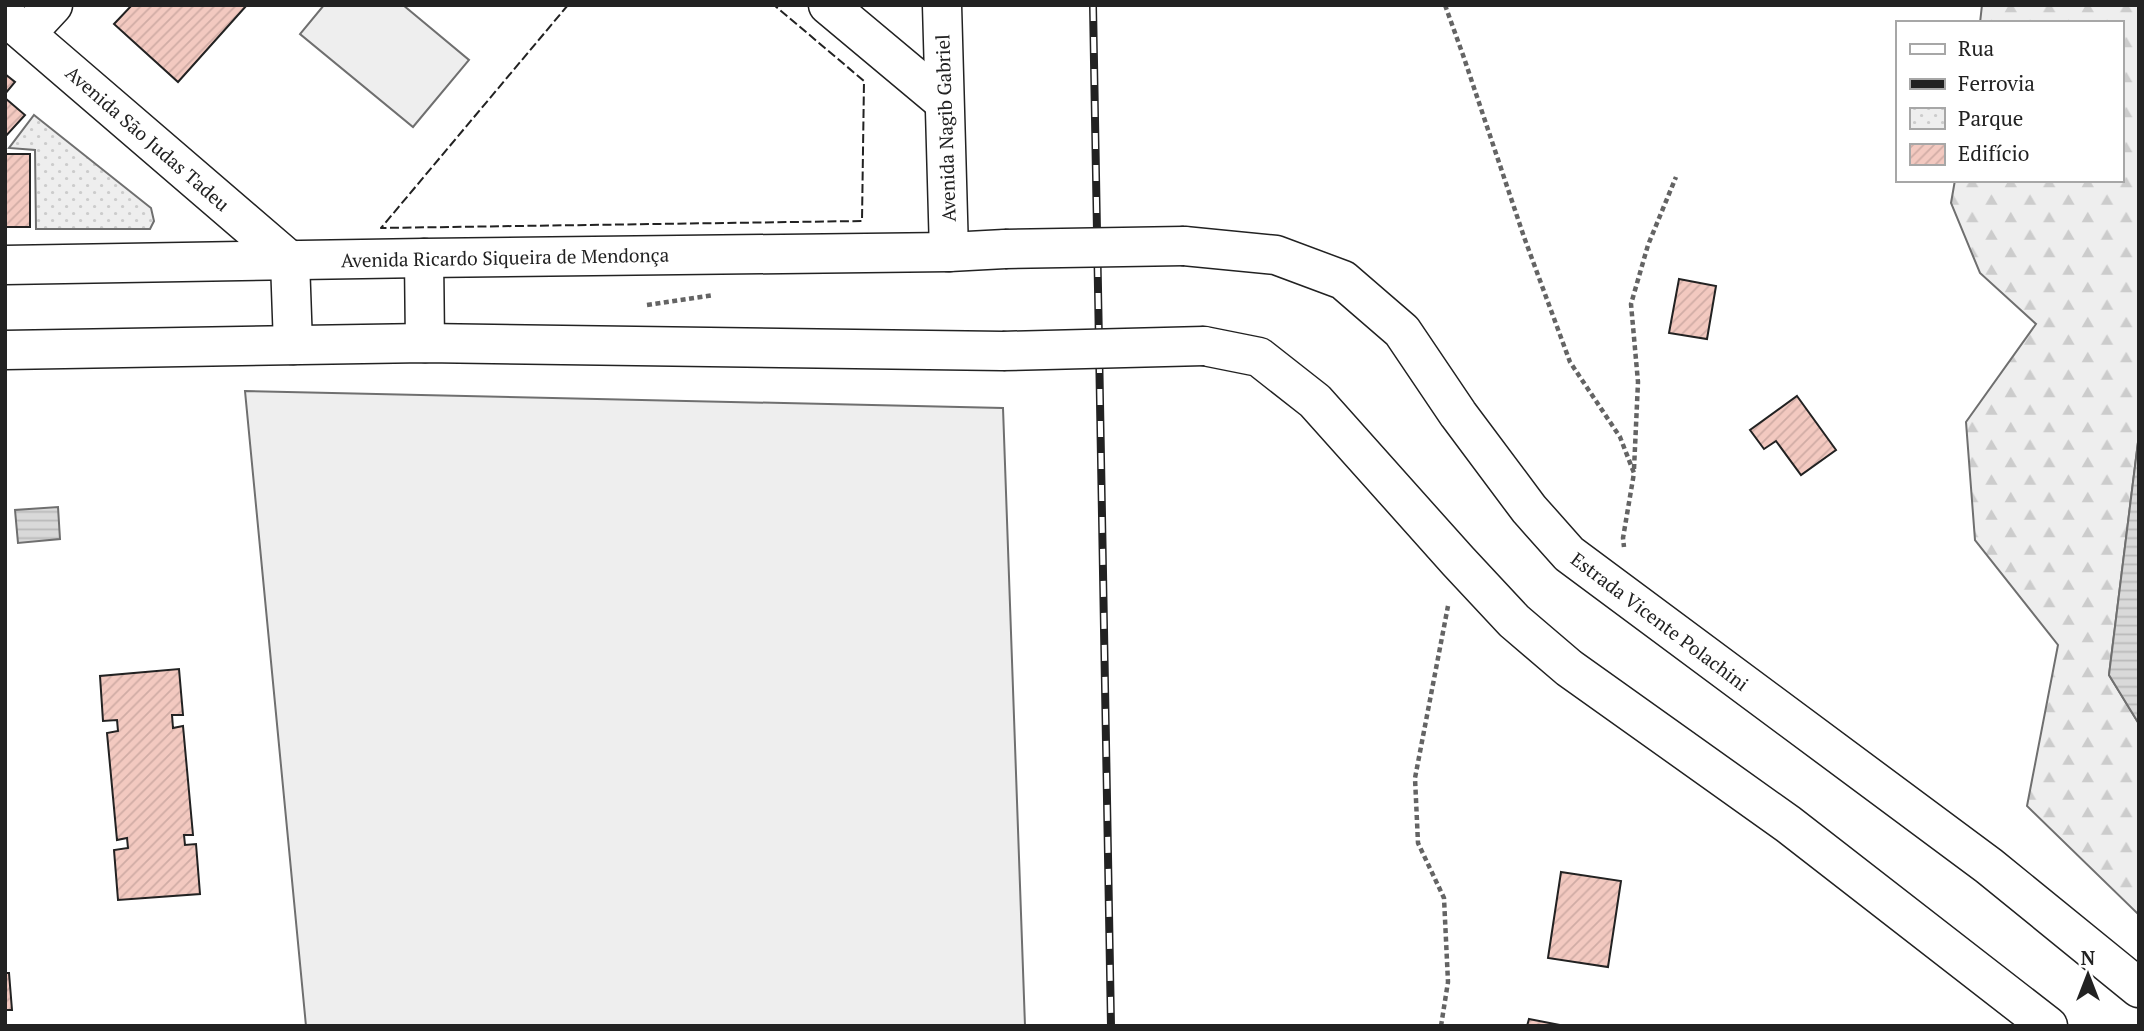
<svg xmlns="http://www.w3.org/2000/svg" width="2144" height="1031" font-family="'PT Serif',serif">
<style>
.grass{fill:#eee;stroke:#6f6f6f;stroke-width:2}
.forest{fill:url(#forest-firs);stroke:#6f6f6f;stroke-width:2}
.park{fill:url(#park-dots);stroke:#6f6f6f;stroke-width:2}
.water{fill:url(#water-rules);stroke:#6f6f6f;stroke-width:2}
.building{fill:url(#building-hatch);stroke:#222;stroke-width:2}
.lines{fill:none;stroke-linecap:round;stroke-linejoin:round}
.minor-casing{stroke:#222;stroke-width:41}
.major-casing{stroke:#222;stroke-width:41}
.path{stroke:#646464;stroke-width:4.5;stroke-dasharray:5 3.5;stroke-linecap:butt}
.minor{stroke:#fff;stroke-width:38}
.major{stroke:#fff;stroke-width:38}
.rail-casing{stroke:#222;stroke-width:8}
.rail{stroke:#fff;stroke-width:5;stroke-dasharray:16;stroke-linecap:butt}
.major-bridge-casing{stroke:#222;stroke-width:41;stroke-linecap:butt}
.major-bridge{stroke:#fff;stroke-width:38}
.fence{stroke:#222;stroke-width:2;stroke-dasharray:9 3.5;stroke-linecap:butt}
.labels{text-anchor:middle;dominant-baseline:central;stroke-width:5;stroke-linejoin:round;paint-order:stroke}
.street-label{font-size:19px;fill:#222;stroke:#fff}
</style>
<defs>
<pattern id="forest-firs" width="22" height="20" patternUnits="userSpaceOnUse" patternTransform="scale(1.75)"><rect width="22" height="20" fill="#eee"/><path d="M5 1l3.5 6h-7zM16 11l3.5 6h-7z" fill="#ccc"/></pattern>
<pattern id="park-dots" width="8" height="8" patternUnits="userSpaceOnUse" patternTransform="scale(1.75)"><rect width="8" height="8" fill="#eee"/><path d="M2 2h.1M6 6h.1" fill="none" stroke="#ccc" stroke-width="1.8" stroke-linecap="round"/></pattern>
<pattern id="water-rules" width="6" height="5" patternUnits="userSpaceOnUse" patternTransform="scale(1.75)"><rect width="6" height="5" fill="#d9d9d9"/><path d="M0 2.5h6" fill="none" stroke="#bababa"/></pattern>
<pattern id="building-hatch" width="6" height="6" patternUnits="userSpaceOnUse" patternTransform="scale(1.75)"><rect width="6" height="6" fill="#f3c9c0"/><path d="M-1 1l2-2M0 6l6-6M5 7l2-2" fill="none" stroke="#d0aca5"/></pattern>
</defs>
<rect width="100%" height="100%" fill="#fff"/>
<g class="grass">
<polygon points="324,5 403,5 469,60 413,127 300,34"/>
<polygon points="245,391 1003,408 1025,1026 306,1026"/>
</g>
<polygon class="forest" points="1982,5 2139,5 2139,434 2109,675 2139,724 2139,915 2027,806 2058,645 1975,540 1966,422 2036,324 1980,273 1951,203 1955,180 2121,180 2121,23 1980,23"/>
<polygon class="park" points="34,115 151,208 154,221 150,229 36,229 35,150 9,148"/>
<g class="water">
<polygon points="2139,434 2139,724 2109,675"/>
<polygon points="58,507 60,539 18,543 15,510"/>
</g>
<g class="building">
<polygon points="132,5 247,5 178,82 114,24"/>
<polygon points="5,74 15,82 5,94"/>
<polygon points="5,98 25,115 5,137"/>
<rect x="5" y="154" width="25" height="73"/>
<polygon points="1679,279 1716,286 1707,339 1669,333"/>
<polygon points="1797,396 1836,450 1801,475 1776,441 1764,449 1750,430"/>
<polygon points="179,669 183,715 172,715 173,728 183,726 193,835 184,835 185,845 196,844 200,894 118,900 114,850 128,848 127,838 117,840 107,733 118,731 117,720 103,721 100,676"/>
<polygon points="1561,872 1621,881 1608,967 1548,958"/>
<polygon points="5,973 9,973 12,1010 5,1010"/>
<polygon points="1529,1019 1565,1026 1527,1026"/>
</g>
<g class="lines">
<defs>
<g id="minor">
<polyline points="828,5 944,102"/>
<polyline points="942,5 949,252"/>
<polyline points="5,16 290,261"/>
<polyline points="27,33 53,5"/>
</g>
<g id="major">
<polyline points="1184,246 1276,255 1343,280 1402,331 1458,414 1529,509 1569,554 1989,866 2139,988"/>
<polyline points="424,258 425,343"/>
<polyline points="290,261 293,345"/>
<polyline points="5,265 424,258 949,252 1005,249"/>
<polyline points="1204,346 1259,357 1315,401 1458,561 1514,621 1569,668 1788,824 2048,1026"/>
<polyline points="5,350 425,343 1003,351"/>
</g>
</defs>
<use href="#minor" class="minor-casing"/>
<use href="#major" class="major-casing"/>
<g class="path">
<polyline points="1445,5 1463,55 1524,237 1570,362 1620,437 1634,473 1623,538 1624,547"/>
<polyline points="647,305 714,295"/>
<polyline points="1634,469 1638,382 1631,304 1648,245 1676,177"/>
<polyline points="1441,1026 1448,982 1444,898 1418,843 1415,778 1448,606"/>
</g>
<use href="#minor" class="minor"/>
<use href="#major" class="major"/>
<defs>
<polyline id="rail" points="1093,5 1111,1026"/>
</defs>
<use href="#rail" class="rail-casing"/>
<use href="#rail" class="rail"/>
<defs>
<g id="major-bridge">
<polyline points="1005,249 1184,246"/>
<polyline points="1003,351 1204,346"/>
</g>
</defs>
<use href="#major-bridge" class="major-bridge-casing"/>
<use href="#major-bridge" class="major-bridge"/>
<polyline class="fence" points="568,5 381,228 862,221 864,81 774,5"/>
</g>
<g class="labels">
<g class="street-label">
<text transform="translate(945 128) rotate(-92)">Avenida Nagib Gabriel</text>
<text transform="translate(148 138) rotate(41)">Avenida São Judas Tadeu</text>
<text transform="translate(505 257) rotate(-1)">Avenida Ricardo Siqueira de Mendonça</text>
<text transform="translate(1660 621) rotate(37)">Estrada Vicente Polachini</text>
</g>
</g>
<rect width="2144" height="1031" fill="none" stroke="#222222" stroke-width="14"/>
<rect x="1896" y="21" width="228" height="161" fill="#ffffff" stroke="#a7a7a7" stroke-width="2"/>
<rect x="1910" y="44" width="35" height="10" fill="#ffffff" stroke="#a7a7a7" stroke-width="2"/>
<text x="1958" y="56" font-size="21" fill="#222222">Rua</text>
<rect x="1910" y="79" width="35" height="10" fill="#222222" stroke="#a7a7a7" stroke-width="2"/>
<text x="1958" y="91" font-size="21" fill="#222222">Ferrovia</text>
<rect x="1910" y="108" width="35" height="21" fill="url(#park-dots)" stroke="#a7a7a7" stroke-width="2"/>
<text x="1958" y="126" font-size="21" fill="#222222">Parque</text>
<rect x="1910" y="144" width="35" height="21" fill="url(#building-hatch)" stroke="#a7a7a7" stroke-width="2"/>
<text x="1958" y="161" font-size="21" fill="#222222">Edifício</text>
<g transform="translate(2088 975)" stroke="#ffffff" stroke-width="5" paint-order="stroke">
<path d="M0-5L12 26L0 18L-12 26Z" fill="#222222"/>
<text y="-10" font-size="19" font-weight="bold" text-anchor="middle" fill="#222222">N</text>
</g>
</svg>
